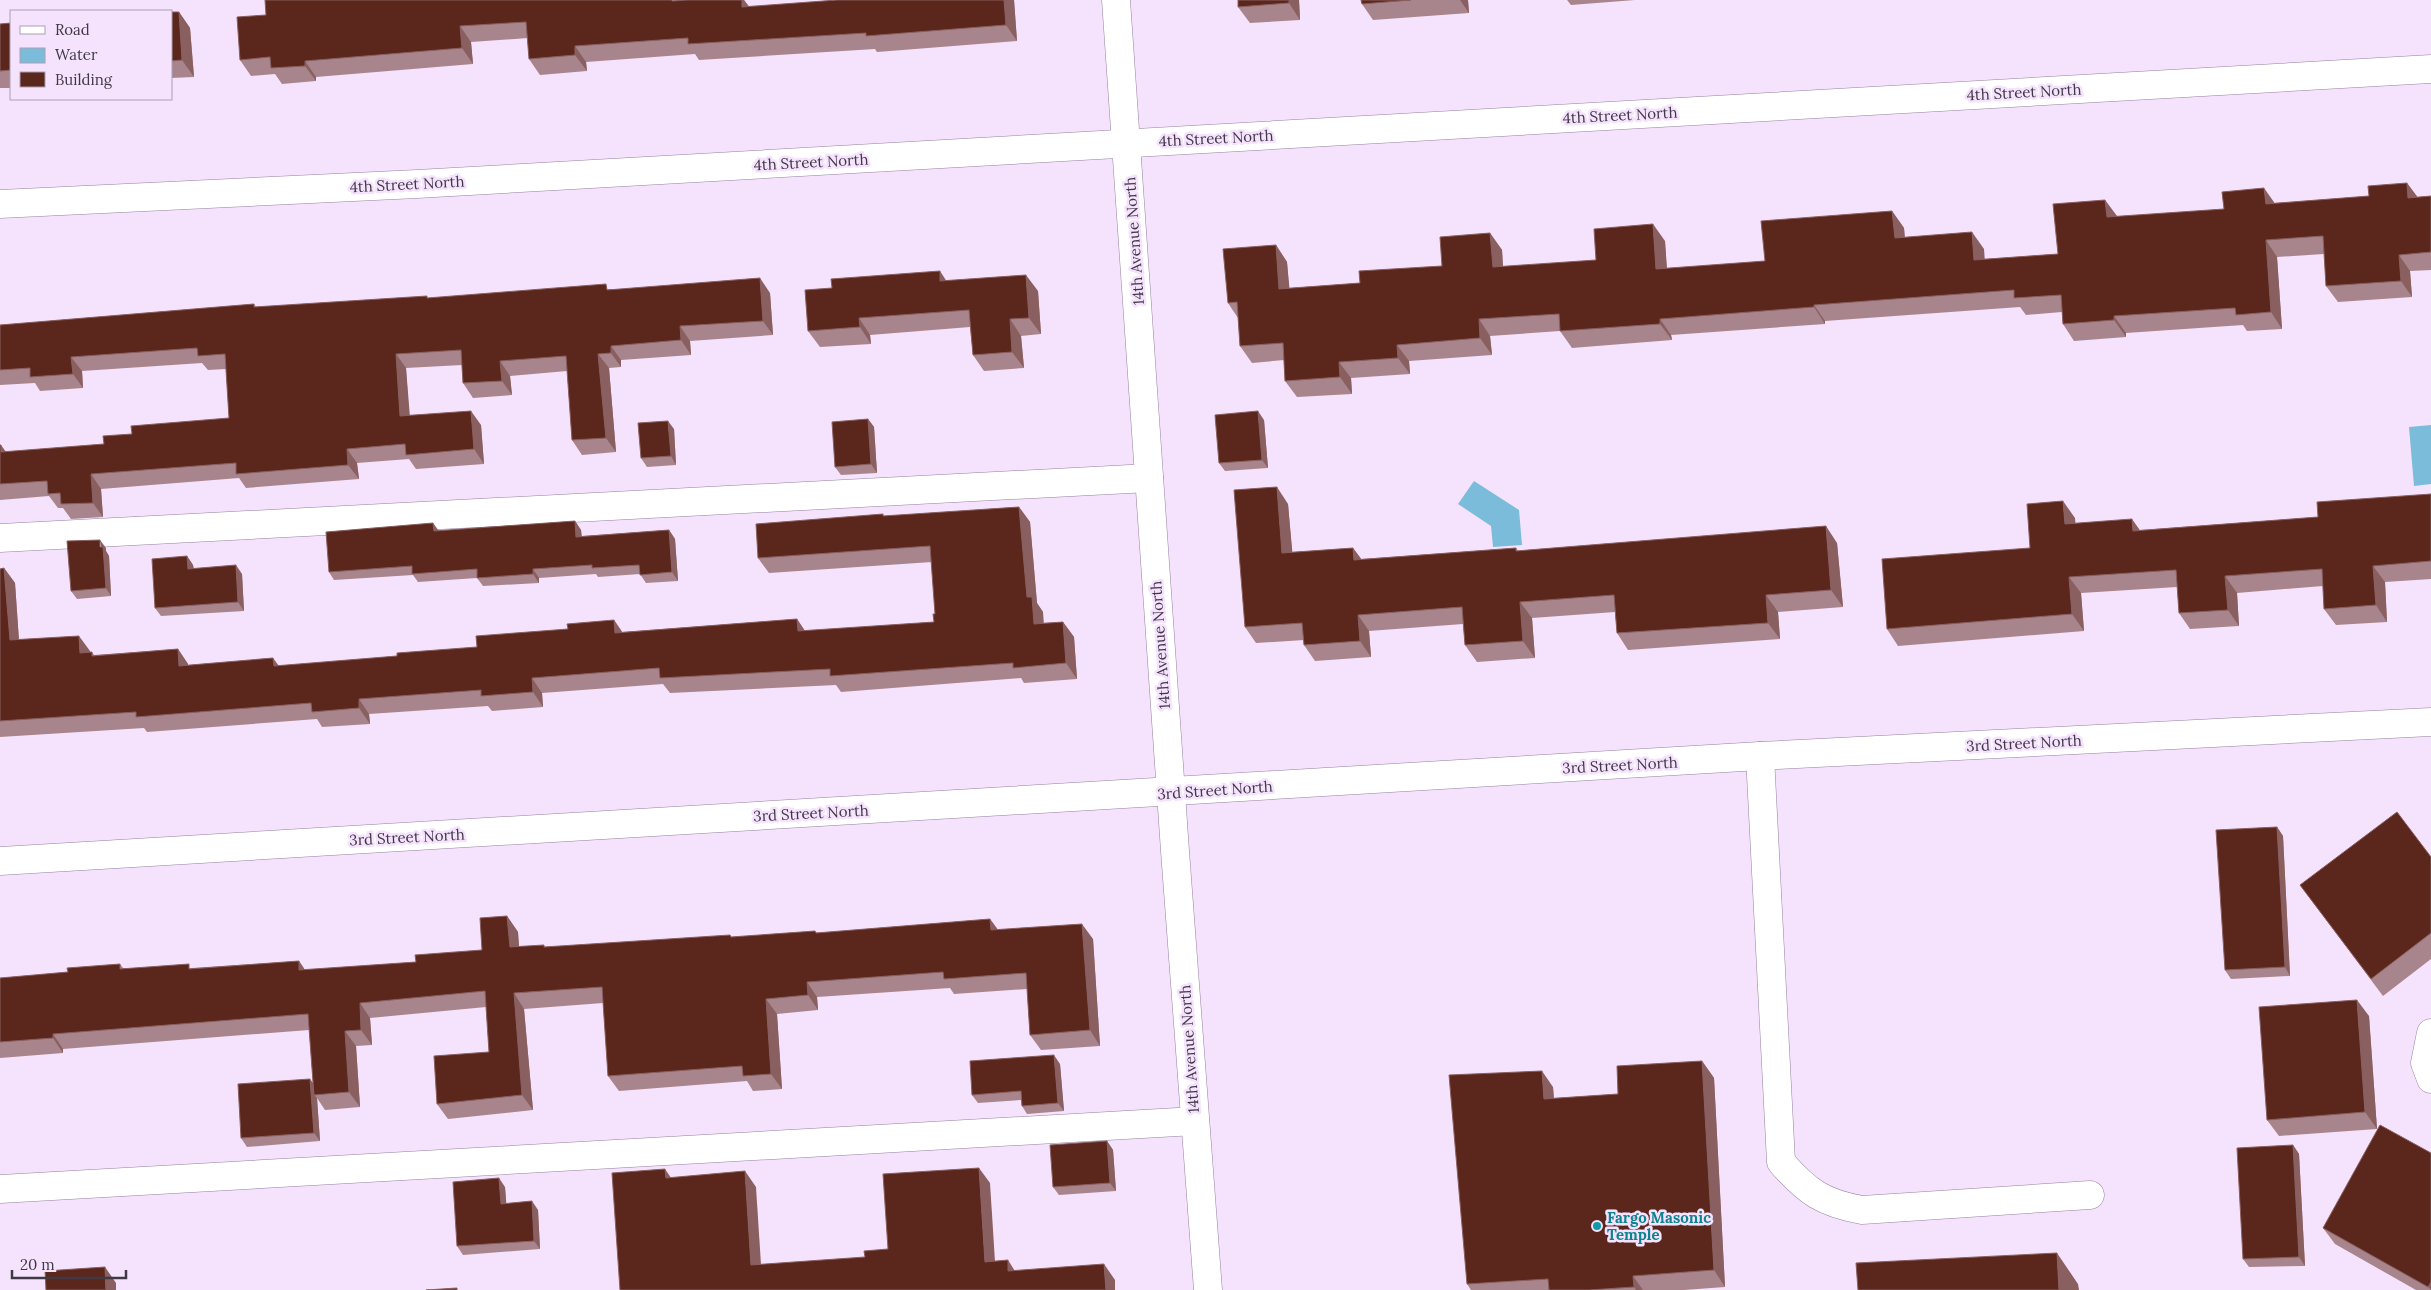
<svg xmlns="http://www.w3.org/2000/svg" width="2431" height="1290" font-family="Lora,serif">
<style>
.water{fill:#7bbcda}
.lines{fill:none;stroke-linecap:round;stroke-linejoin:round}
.minor-casing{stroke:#95819f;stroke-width:29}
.minor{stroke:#fff;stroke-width:28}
.wall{fill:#a8858c}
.shaded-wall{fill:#895f60}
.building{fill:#5b271c;stroke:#895f60}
.culture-dot{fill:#0f9aa8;stroke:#f5e3fd;stroke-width:2}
.labels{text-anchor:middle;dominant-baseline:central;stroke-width:5;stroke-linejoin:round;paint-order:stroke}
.street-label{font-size:15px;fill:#413845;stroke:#f5e3fd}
.culture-label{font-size:15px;font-weight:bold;fill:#0d838f;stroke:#f5e3fd;text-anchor:start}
</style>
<rect width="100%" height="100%" fill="#f5e3fd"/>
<g class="water">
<polygon points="2431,425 2431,484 2414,486 2409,427"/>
<polygon points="1474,481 1519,510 1522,545 1493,547 1491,526 1458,504"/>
</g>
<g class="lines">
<defs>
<g id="minor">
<polyline points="1116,0 1175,851 1208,1290"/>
<polyline points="0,204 417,184 2431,69"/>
<polyline points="0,538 1149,478"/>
<path d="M1760,756L1781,1162C1807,1192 1823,1203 1862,1210L2090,1195"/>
<polyline points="0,861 1760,756 2431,722"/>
<polyline points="2431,1033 2425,1063 2431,1079"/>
<polyline points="0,1189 1195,1121"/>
</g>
</defs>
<use href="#minor" class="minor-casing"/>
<use href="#minor" class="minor"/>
</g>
<g class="wall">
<polygon points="687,0 744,0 749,6 1014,0 1017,41 877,52 875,49 699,60 695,54 586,62 587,71 540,75 529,59 528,38 471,42 473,64 316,77 316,81 282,84 275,74 251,76 240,60 266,15"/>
<polygon points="1299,0 1300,20 1250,23 1238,7"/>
<polygon points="1361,0 1468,0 1469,13 1373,20 1362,4"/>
<polygon points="1567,0 1635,0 1571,5"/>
<polygon points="171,12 179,12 190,28 194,77 171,78"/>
<polygon points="11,23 11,88 0,88 0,24"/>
<polygon points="2407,183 2417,197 2431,196 2431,270 2410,271 2412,297 2338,302 2326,286 2324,254 2277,257 2282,329 2247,331 2243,325 2126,333 2126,337 2074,341 2063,324 2062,312 2026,315 2020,307 1825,321 1825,324 1671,335 1672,340 1572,348 1560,331 1490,336 1492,355 1409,361 1410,374 1351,378 1352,394 1297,397 1285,381 1284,360 1252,363 1240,346 1238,318 1228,303 1276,245 1287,262 1289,288 1360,283 1442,266 1490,233 1502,250 1503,267 1596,260 1665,241 1667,269 1765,261 1892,211 1904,228 1905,238 1984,249 1984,259 2058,254 2105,200 2117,217 2224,209 2275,203 2369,196"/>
<polygon points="946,280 1038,291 1041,334 1021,336 1024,368 984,371 973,355 970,327 870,335 871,344 820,347 808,331"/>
<polygon points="610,289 770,293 773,335 690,341 691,355 621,360 621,367 609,368 616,452 582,455 572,440 567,371 510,376 512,395 473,398 463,383 462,365 406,368 409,415 481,425 484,464 416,469 409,459 357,463 359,479 246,488 239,478 101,489 103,517 71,519 63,508 58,508 49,496 0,500 0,445 5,452 104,444 132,434 229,418 226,369 208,370 202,363 82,371 83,388 40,391 35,383 0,385 0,325 254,304 256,307"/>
<polygon points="868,419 874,427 877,473 841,475 835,467"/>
<polygon points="1264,420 1268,468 1225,471 1219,463"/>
<polygon points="674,429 676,465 647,467 641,458"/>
<polygon points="2431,494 2431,579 2385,582 2387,622 2336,625 2324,609 2323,586 2237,593 2239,626 2190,629 2179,613 2177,587 2081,593 2084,631 1898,646 1887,629 2030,548 2075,518 2075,524 2140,530 2318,517"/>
<polygon points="1288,504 1292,552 1353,548 1361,559 1516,548 1518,551 1837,543 1843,607 1778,612 1780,639 1628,650 1617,633 1615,612 1532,618 1535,658 1477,662 1465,645 1463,624 1369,631 1371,657 1315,661 1304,645 1304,640 1256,643 1245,627"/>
<polygon points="1019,507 1030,522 1037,603 1043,612 1043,623 1063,622 1074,637 1077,679 1024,683 1021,678 841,692 836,685 670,693 663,684 542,693 543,707 492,711 488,706 369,714 370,724 322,727 317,719 147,732 144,728 0,737 0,569 4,568 15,583 19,640 90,651 90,652 92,652 94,655 178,649 188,664 188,665 273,658 278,666 397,656 477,647 614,620 622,632 797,619 805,631 934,622 935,614 932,562 769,573 758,558 883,514 884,516"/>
<polygon points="575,521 581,530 582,536 669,530 675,539 678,581 646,583 640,574 598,577 596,574 539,578 539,583 483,586 477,578 418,582 413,575 334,580 329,572 433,523 439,531"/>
<polygon points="106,548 106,551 109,556 111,596 77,599 71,591"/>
<polygon points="187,556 193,565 194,568 242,574 244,611 161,616 155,608"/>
<polygon points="2277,827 2283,836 2290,976 2231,979 2225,970"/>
<polygon points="2431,857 2431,959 2383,996 2300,885"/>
<polygon points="507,916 518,932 519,946 546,947 732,937 815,931 817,933 990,919 998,930 1093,939 1100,1046 1041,1050 1030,1035 1027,989 954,994 950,988 817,997 818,1010 777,1014 782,1089 753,1091 747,1081 619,1091 608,1076 603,1003 524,1009 533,1110 448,1119 437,1104 489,1052 486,1007 370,1018 372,1045 356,1046 360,1107 325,1110 317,1098 320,1141 247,1147 241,1138 313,1084 309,1030 63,1049 63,1053 0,1058 0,978 68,972 120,964 123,968 192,968 299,961 305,970 416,962 482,950"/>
<polygon points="2369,1016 2377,1129 2279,1136 2267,1120"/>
<polygon points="1702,1061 1714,1078 1725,1287 1684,1290 1471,1290 1467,1284 1553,1087 1554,1098 1618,1094"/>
<polygon points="1060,1064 1064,1111 1027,1114 1022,1106 1021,1100 978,1103 972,1095"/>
<polygon points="1107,1141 1113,1150 1116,1191 1059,1195 1053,1187"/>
<polygon points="2293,1145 2299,1154 2305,1266 2249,1267 2243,1259"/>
<polygon points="2431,1153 2431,1290 2416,1290 2335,1244 2323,1228"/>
<polygon points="505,1187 506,1203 538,1210 540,1249 463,1255 457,1246"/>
</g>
<g class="shaded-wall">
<polygon points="742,0 744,0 752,12 742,7"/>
<polygon points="1004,0 1014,0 1017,41 1006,25"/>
<polygon points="1289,0 1299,0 1300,20 1289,3"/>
<polygon points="1460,0 1468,0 1469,13"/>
<polygon points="179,12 190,28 194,77 182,60"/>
<polygon points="460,26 471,42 473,64 462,48"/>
<polygon points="575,46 586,62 587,71 575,55"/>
<polygon points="305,61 316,77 316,81 305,66"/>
<polygon points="2407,183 2419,199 2408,198"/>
<polygon points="2264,188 2276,205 2266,204"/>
<polygon points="2105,200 2117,216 2118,234 2107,217"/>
<polygon points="1892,211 1904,228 1906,255 1895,238"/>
<polygon points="1653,224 1665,241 1668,286 1656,269"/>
<polygon points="1972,232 1984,249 1986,276 1974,260"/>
<polygon points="1490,233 1502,250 1504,284 1493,267"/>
<polygon points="2266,240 2277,257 2282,329 2271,312"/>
<polygon points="1276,245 1287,262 1291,305 1279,289"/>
<polygon points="2399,255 2410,271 2412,297 2401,281"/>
<polygon points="940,271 951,288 940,281"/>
<polygon points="1026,275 1038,291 1041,334 1029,318"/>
<polygon points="760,278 770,293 773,335 763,321"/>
<polygon points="1814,305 1825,321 1825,324 1814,307"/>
<polygon points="2114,316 2126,333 2126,337 2114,320"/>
<polygon points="859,318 870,335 871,344 860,327"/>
<polygon points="1010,319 1021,336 1024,368 1012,352"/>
<polygon points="1479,319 1490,336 1492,355 1480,338"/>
<polygon points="1660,319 1671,335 1672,340 1660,324"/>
<polygon points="680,326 690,341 691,355 681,340"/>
<polygon points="1397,345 1409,361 1410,374 1398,358"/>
<polygon points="611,346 621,360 621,367 611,353"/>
<polygon points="396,354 406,368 411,430 400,416"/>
<polygon points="598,354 609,368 616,452 606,438"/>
<polygon points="71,357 82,371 83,388 73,374"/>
<polygon points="500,361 510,376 512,395 502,381"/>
<polygon points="1339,362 1351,378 1352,394 1340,377"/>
<polygon points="471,411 481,425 484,464 474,449"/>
<polygon points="1258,411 1264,420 1268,468 1262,460"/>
<polygon points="868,419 874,427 877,473 871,464"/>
<polygon points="668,421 674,429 676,465 671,456"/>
<polygon points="1,445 11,459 1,452"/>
<polygon points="347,449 357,463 359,479 348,465"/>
<polygon points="91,474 101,489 103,517 93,503"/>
<polygon points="1277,487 1288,504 1294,570 1282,553"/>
<polygon points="2063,501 2075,518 2077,541 2065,524"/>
<polygon points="1019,507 1030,522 1037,603 1043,612 1045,639 1034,624 1027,597"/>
<polygon points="2132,519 2144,536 2133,531"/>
<polygon points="575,521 581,530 582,545 576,537"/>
<polygon points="433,523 439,532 434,531"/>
<polygon points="1826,526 1837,543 1843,607 1831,590"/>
<polygon points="669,530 675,539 678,581 672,572"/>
<polygon points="100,540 106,548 106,551 109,556 111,596 106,588"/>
<polygon points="1353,548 1365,564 1354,560"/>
<polygon points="187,556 193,565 194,577 188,569"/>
<polygon points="236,565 242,574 244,611 238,602"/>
<polygon points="2373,566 2385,582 2387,622 2376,605"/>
<polygon points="4,568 15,583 20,656 10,640"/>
<polygon points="533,569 539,578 539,583 533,574"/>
<polygon points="2225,576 2237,593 2239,626 2228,610"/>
<polygon points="2069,577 2081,593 2084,631 2072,614"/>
<polygon points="1766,595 1778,612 1780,639 1768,623"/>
<polygon points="1520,602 1532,618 1535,658 1523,641"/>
<polygon points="1358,615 1369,631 1371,657 1360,641"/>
<polygon points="797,619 807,634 798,631"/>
<polygon points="614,620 625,636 615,633"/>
<polygon points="1063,622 1074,637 1077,679 1066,663"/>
<polygon points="79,636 90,651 91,668 80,653"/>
<polygon points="178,649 188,664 189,681 179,666"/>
<polygon points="273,658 284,673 274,666"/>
<polygon points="532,678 542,693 543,707 533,692"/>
<polygon points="359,699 369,714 370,724 359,708"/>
<polygon points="2277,827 2283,836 2290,976 2285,967"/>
<polygon points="507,916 518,932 520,962 510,947"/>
<polygon points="990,919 1001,934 991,930"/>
<polygon points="1082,924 1093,939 1100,1046 1090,1030"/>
<polygon points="299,961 309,976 299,970"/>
<polygon points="807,982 817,997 818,1010 808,995"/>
<polygon points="514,993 524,1009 533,1110 522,1095"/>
<polygon points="766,999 777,1014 782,1089 771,1074"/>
<polygon points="2357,1000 2369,1016 2377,1129 2365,1112"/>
<polygon points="360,1003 370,1018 372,1045 361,1030"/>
<polygon points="345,1031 356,1046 360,1107 349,1092"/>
<polygon points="53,1034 63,1049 63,1053 53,1038"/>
<polygon points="1054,1055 1060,1064 1064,1111 1058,1103"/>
<polygon points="1702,1061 1714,1078 1725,1287 1714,1270"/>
<polygon points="1542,1071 1553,1087 1555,1115 1544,1099"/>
<polygon points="310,1079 316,1087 314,1095 317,1098 320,1141 314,1133"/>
<polygon points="1107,1141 1113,1150 1116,1191 1110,1183"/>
<polygon points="2293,1145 2299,1154 2305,1266 2299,1257"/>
<polygon points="979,1168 990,1183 996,1277 985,1262"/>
<polygon points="665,1169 676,1185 666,1178"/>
<polygon points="745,1171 756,1187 762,1280 751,1265"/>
<polygon points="499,1178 505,1187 507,1212 501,1204"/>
<polygon points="532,1201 538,1210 540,1249 534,1241"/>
<polygon points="2057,1253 2078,1284 2079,1290 2059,1290"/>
<polygon points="1008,1260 1018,1276 1008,1271"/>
<polygon points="1104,1264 1115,1280 1115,1290 1106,1290"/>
<polygon points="105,1267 116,1283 116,1290 106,1290"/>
<polygon points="1633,1276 1643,1290 1636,1290 1634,1287"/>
<polygon points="2431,1282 2431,1290 2428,1287"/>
</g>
<g class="building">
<polygon points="265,0 672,0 672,1 687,0 742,0 742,7 837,0 1004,0 1006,25 866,36 866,33 688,44 688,38 575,46 575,55 529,59 526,22 460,26 462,48 305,61 305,66 271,68 270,57 240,60 237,17 266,15"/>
<polygon points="1238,0 1289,0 1289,3 1238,7"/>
<polygon points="1361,0 1411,0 1362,4"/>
<polygon points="171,12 179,12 182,60 171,61"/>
<polygon points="11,23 11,70 0,71 0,24"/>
<polygon points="2407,183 2408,198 2431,196 2431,252 2399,255 2401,281 2326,286 2323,236 2266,240 2271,312 2236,315 2235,308 2114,316 2114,320 2063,324 2061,295 2014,298 2014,290 1814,305 1814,307 1660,319 1660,324 1560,331 1559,314 1479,319 1480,338 1397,345 1398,358 1339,362 1340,377 1285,381 1283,343 1240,346 1237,302 1228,303 1223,249 1276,245 1279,289 1360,283 1359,271 1442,266 1440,237 1490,233 1493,267 1596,260 1594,229 1653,224 1656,269 1765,261 1761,221 1892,211 1895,238 1972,232 1974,260 2058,254 2053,204 2105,200 2107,217 2224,209 2222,192 2264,188 2266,204 2369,196 2368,186"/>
<polygon points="940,271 940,281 1026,275 1029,318 1010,319 1012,352 973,355 969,310 859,318 860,327 808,331 805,290 832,288 831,279"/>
<polygon points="760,278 763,321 680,326 681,340 611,346 611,353 598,354 606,438 572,440 566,356 500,361 502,381 463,383 461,350 396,354 400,416 471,411 474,449 406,455 405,444 347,449 348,465 236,474 236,463 91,474 93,503 61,504 60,493 48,494 47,481 0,484 0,445 1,445 1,452 104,444 103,436 132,434 131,426 229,418 225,354 198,356 197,348 71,357 73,374 30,377 30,368 0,370 0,325 254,304 254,307 427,296 427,298 606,284 607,290"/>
<polygon points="1258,411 1262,460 1219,463 1215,415"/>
<polygon points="868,419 871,464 835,467 832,422"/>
<polygon points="668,421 671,456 641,458 638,423"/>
<polygon points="1277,487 1282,553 1353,548 1354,560 1516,548 1516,551 1826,526 1831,590 1766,595 1768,623 1617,633 1614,595 1520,602 1523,641 1465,645 1462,607 1358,615 1360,641 1304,645 1302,623 1245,627 1234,490"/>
<polygon points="2431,494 2431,561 2373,566 2376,605 2324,609 2322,569 2225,576 2228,610 2179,613 2176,570 2069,577 2072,614 1887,629 1882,559 2030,548 2027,504 2063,501 2065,524 2132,519 2133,531 2318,517 2317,502"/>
<polygon points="1019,507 1027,597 1032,597 1034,624 1063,622 1066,663 1013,668 1013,663 830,676 830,669 660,678 659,668 532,678 533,692 481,696 481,690 359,699 359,708 312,712 311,703 136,717 136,712 0,721 0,569 4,568 10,640 79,636 80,653 92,652 92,656 178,649 179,666 273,658 274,666 397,656 397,653 477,647 476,636 568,629 567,624 614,620 615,633 797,619 798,631 934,622 933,614 935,614 930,546 758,558 756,524 883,514 883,516"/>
<polygon points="575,521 576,537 669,530 672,572 640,575 639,565 592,568 592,565 533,569 533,574 477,578 477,569 412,574 412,566 329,572 326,532 433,523 434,531"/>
<polygon points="100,540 100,547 103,547 106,588 71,591 67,541"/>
<polygon points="187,556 188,569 236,565 238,602 155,608 152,559"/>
<polygon points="2397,812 2431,857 2431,933 2371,979 2300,885"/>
<polygon points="2277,827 2285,967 2225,970 2216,830"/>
<polygon points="507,916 510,947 544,945 544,947 730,935 731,937 815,931 816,933 990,919 991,930 1082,924 1090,1030 1030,1035 1026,973 944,979 943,972 807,982 808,995 766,999 771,1074 743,1076 742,1066 608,1076 602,987 514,993 522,1095 437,1104 434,1056 489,1052 485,991 360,1003 361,1030 345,1031 349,1092 314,1095 308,1014 53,1034 53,1038 0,1042 0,978 68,972 67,968 120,964 120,969 189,964 189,969 299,961 299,970 416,962 415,955 482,950 480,918"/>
<polygon points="2357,1000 2365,1112 2267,1120 2259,1007"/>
<polygon points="1054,1055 1058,1103 1022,1106 1021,1091 972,1095 970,1061"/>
<polygon points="1702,1061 1714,1270 1633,1276 1634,1287 1589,1290 1549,1290 1548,1279 1467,1284 1449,1075 1542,1071 1544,1099 1618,1094 1617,1066"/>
<polygon points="310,1079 314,1133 241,1138 238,1084"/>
<polygon points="2380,1125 2431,1153 2431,1282 2428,1287 2323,1228"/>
<polygon points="1107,1141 1110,1183 1053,1187 1050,1145"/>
<polygon points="2293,1145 2299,1257 2243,1259 2237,1148"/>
<polygon points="979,1168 985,1262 1008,1260 1008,1271 1104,1264 1106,1290 620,1290 612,1173 665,1169 666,1178 745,1171 751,1265 865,1257 864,1251 888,1249 883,1174"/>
<polygon points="499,1178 501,1204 532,1201 534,1241 457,1246 453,1182"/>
<polygon points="2057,1253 2059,1290 1858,1290 1856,1263"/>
<polygon points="105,1267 106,1290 46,1290 45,1271"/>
<polygon points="457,1288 457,1290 426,1290"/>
</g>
<circle class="culture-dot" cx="1597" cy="1226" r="5"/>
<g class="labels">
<g class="street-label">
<text transform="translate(2024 92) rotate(-3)">4th Street North</text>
<text transform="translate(1620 115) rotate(-3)">4th Street North</text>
<text transform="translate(1216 138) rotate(-3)">4th Street North</text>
<text transform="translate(811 162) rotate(-3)">4th Street North</text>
<text transform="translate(407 184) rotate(-3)">4th Street North</text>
<text transform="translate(1134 241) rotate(-94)">14th Avenue North</text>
<text transform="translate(1160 645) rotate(-94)">14th Avenue North</text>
<text transform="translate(2024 743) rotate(-3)">3rd Street North</text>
<text transform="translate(1620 765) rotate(-3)">3rd Street North</text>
<text transform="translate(1215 790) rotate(-4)">3rd Street North</text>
<text transform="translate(811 813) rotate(-3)">3rd Street North</text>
<text transform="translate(407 837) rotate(-3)">3rd Street North</text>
<text transform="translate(1189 1049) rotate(-94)">14th Avenue North</text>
</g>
<g class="culture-label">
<text x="1607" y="1217">Fargo Masonic<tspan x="1607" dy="17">Temple</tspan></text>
</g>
</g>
<rect x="10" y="10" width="162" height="90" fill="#f5e3fd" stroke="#ad9fb3"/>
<rect x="20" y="26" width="25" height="8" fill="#ffffff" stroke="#ad9fb3"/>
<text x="55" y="35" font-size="15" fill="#413845">Road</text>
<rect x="20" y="48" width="25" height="15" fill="#7bbcda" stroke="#ad9fb3"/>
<text x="55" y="60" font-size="15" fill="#413845">Water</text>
<rect x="20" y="72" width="25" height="15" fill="#5b271c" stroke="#ad9fb3"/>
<text x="55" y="85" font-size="15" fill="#413845">Building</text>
<path d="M12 1270v8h114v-8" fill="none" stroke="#413845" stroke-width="2.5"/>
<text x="20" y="1270" font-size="15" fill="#413845" stroke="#f5e3fd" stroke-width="4" paint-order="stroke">20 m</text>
</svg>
